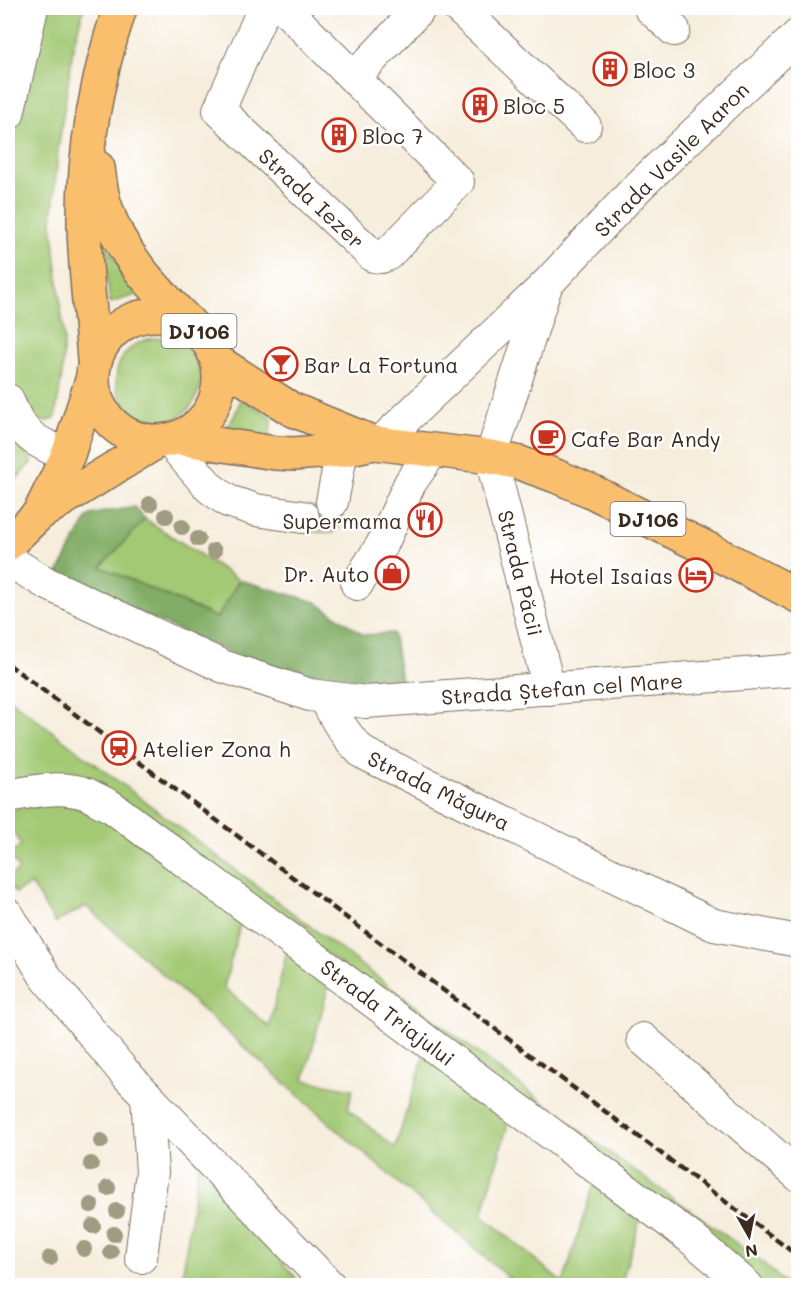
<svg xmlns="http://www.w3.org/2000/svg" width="806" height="1293" font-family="Mali,sans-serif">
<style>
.green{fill:#a3c974;stroke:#6f7a49;stroke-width:1.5}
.forest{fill:#82ad66;stroke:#5e6c42;stroke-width:1.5}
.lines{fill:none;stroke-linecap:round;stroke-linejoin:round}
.minor-tunnel{stroke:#d1c6b6;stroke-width:32;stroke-dasharray:32 16;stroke-linecap:butt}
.minor-casing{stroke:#7c6e60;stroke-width:34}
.major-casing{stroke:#7c6e60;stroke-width:36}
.minor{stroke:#fff;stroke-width:32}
.major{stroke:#f9bf6d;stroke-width:33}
.rail{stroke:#3b2a1e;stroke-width:4.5;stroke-dasharray:9 4.5;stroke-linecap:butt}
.tree{fill:#a09c82}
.labels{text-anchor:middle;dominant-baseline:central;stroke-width:5;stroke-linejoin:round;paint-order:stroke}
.shield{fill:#fff;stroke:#766a62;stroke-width:1.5}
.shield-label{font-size:20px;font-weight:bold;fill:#3b2a1e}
.poi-label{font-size:21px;fill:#3b2a1e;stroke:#fff;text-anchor:start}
.street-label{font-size:21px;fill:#3b2a1e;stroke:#fff}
</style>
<rect width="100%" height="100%" fill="#fff"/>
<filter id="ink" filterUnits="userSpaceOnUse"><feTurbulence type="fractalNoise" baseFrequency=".0167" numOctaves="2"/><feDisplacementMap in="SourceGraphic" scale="12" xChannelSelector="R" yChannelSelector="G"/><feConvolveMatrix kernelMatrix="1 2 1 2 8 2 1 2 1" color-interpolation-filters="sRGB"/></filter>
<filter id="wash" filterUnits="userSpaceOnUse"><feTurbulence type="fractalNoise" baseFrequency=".008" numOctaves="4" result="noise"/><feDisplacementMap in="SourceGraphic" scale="24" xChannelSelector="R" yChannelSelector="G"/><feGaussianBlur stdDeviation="1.35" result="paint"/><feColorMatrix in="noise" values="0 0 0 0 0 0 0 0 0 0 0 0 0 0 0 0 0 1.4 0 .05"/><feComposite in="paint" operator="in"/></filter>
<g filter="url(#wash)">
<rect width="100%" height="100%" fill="#f6eddc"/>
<g class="green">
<path d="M45,8H84L74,42L58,151L52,221L64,338L62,375L55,418C19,436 13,381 8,358V157Z"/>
<polygon points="102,240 139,294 110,303"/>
<circle cx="158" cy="380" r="42"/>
<polygon points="241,399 272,417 269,438 223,433 235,415"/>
<polygon points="8,428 32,462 8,488"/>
<polygon points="145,519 239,580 218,618 101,567"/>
<path d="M8,698L614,1156L760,1260L787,1285H762L744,1265L93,780C63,768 38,776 8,783Z"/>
<polygon points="63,803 104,816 241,921 224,987 269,1027 287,950 329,984 304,1080 353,1089 348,1109 395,1148 424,1056 509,1120 482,1215 563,1283 593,1186 640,1220 621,1285 517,1285 344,1136 86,906 55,923 31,884 15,893 8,883 8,878 19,869 9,854 21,845 8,822 8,809"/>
<polygon points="198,1165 296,1278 295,1285 181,1286"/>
</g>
<polygon class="forest" points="135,507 145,519 101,567 217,618 239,580 316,602 364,635 393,633 402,686 330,689 271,670 56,577 85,522 91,515 104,512"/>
</g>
<g filter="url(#ink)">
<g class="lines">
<polyline class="minor-tunnel" points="303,517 326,518 329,514 332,502"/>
<defs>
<g id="minor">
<polyline points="264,8 219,110 373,256 381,257 387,255 458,182 284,8"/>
<polyline points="459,8 585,126"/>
<polyline points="650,8 674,30"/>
<polyline points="355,77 420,8"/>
<polyline points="8,114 32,8"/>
<polyline points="545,289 491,457 549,689"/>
<path d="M8,400C20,434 35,443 68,455"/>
<polyline points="169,440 210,488 228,501 256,510 303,517"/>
<polyline points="379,444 546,285 637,188 798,35"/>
<polyline points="332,502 342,450"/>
<polyline points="8,560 46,583 222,666 310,695 366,702 798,670"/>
<polyline points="357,584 382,545 410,483 433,450"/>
<path d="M326,699C336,720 346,737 363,753L714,925L798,941"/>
<path d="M8,796C33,791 61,785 87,794C95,798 104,803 112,807L691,1238L747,1286"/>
<polyline points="8,915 45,976 124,1072 330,1286"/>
<polyline points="643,1039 798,1175"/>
<polyline points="141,1257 152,1172 147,1096"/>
</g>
<g id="major">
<path d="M98,168C100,180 101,194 105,205C120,254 154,288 189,323"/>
<circle cx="156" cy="378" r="63"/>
<path d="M94,360C91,316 85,271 84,227C83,154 97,77 120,8"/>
<polyline points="218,362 291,409 374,443"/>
<polyline points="178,438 275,453 294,454 342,450 374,443 491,457 520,463 556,476 591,491 702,546 798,596"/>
<polyline points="39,514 68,455 92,380"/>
<polyline points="8,544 39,514 158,441"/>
</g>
</defs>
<use href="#minor" class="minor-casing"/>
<use href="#major" class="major-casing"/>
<use href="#minor" class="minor"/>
<use href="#major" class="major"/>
<polyline class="rail" points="8,664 798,1256"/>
</g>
<g class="tree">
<circle cx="150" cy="504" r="8"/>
<circle cx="166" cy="516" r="8"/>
<circle cx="182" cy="527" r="8"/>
<circle cx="198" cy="539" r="8"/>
<circle cx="214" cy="551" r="8"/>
<circle cx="101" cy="1141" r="8"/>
<circle cx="91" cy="1164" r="8"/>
<circle cx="108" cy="1188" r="8"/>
<circle cx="91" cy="1205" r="8"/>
<circle cx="117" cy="1211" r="8"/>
<circle cx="93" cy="1226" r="8"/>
<circle cx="114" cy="1234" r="8"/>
<circle cx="84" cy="1249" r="8"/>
<circle cx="111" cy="1252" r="8"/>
<circle cx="50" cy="1258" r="8"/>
</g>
</g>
<defs>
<symbol id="building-ring" viewBox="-11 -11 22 22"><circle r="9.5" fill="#fff" stroke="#c8321e" stroke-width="1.5"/><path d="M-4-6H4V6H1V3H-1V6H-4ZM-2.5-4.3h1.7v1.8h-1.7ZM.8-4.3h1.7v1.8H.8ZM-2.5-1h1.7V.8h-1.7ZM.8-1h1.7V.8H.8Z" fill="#c8321e"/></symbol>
<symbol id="bar-ring" viewBox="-11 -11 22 22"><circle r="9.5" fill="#fff" stroke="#c8321e" stroke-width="1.5"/><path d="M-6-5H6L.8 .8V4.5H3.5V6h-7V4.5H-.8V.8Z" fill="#c8321e"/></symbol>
<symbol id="cafe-ring" viewBox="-11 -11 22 22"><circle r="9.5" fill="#fff" stroke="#c8321e" stroke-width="1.5"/><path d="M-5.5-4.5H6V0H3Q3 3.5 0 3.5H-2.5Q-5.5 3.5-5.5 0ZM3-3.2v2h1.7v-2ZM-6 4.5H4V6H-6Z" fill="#c8321e"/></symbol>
<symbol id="restaurant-ring" viewBox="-11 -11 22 22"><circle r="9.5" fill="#fff" stroke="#c8321e" stroke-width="1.5"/><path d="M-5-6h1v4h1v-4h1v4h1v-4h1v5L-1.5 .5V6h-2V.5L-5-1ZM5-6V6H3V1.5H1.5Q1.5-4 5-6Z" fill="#c8321e"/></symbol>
<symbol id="shop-ring" viewBox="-11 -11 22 22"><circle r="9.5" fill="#fff" stroke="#c8321e" stroke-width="1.5"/><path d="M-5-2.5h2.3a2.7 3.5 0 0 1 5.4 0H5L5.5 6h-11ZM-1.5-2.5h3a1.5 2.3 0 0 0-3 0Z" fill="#c8321e"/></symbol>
<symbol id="hotel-ring" viewBox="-11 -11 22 22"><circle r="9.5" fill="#fff" stroke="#c8321e" stroke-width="1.5"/><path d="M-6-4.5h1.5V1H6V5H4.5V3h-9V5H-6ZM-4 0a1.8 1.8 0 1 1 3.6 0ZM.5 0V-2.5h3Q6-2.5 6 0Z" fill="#c8321e"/></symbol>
<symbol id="station-ring" viewBox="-11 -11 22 22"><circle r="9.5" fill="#fff" stroke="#c8321e" stroke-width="1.5"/><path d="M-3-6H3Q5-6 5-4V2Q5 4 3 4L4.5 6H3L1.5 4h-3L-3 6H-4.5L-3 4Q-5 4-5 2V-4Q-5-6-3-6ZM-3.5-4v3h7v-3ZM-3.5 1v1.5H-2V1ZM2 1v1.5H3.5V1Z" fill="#c8321e"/></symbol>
</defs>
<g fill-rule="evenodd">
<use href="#building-ring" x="591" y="50" width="38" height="38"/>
<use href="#building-ring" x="461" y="86" width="38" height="38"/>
<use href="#building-ring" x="320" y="116" width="38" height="38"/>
<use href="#bar-ring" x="262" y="345" width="38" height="38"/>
<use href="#cafe-ring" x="529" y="419" width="38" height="38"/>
<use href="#restaurant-ring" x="406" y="501" width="38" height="38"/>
<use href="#shop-ring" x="373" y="554" width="38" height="38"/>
<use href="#hotel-ring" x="677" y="556" width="38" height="38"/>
<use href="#station-ring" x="100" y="729" width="38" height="38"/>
</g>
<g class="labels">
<g class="shield">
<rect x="161.5" y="314" width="75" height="34" rx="4.5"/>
<rect x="610.5" y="502" width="75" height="34" rx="4.5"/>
</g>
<g class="shield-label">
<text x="199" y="331">DJ106</text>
<text x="648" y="519">DJ106</text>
</g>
<g class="poi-label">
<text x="633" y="69">Bloc 3</text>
<text x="503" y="105">Bloc 5</text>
<text x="362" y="135">Bloc 7</text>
<text x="304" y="364">Bar La Fortuna</text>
<text x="571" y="438">Cafe Bar Andy</text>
<text x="402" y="520" text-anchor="end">Supermama</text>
<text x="369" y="573" text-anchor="end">Dr. Auto</text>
<text x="673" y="575" text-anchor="end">Hotel Isaias</text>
<text x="142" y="748">Atelier Zona h</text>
</g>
<g class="street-label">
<text transform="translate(671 159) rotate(-45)">Strada Vasile Aaron</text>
<text transform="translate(312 198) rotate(43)">Strada Iezer</text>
<text transform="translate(521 573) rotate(76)">Strada Păcii</text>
<text transform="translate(562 688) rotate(-4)">Strada Ștefan cel Mare</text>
<text transform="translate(439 790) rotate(26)">Strada Măgura</text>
<text transform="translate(388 1012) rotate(37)">Strada Triajului</text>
</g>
</g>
<rect width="806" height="1293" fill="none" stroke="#fff" stroke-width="30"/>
<g transform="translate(749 1236) rotate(171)" stroke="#ffffff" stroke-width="4.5" paint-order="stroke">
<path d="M0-4.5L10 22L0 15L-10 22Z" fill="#3b2a1e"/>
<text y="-9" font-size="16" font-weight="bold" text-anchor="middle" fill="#3b2a1e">N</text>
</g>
</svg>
